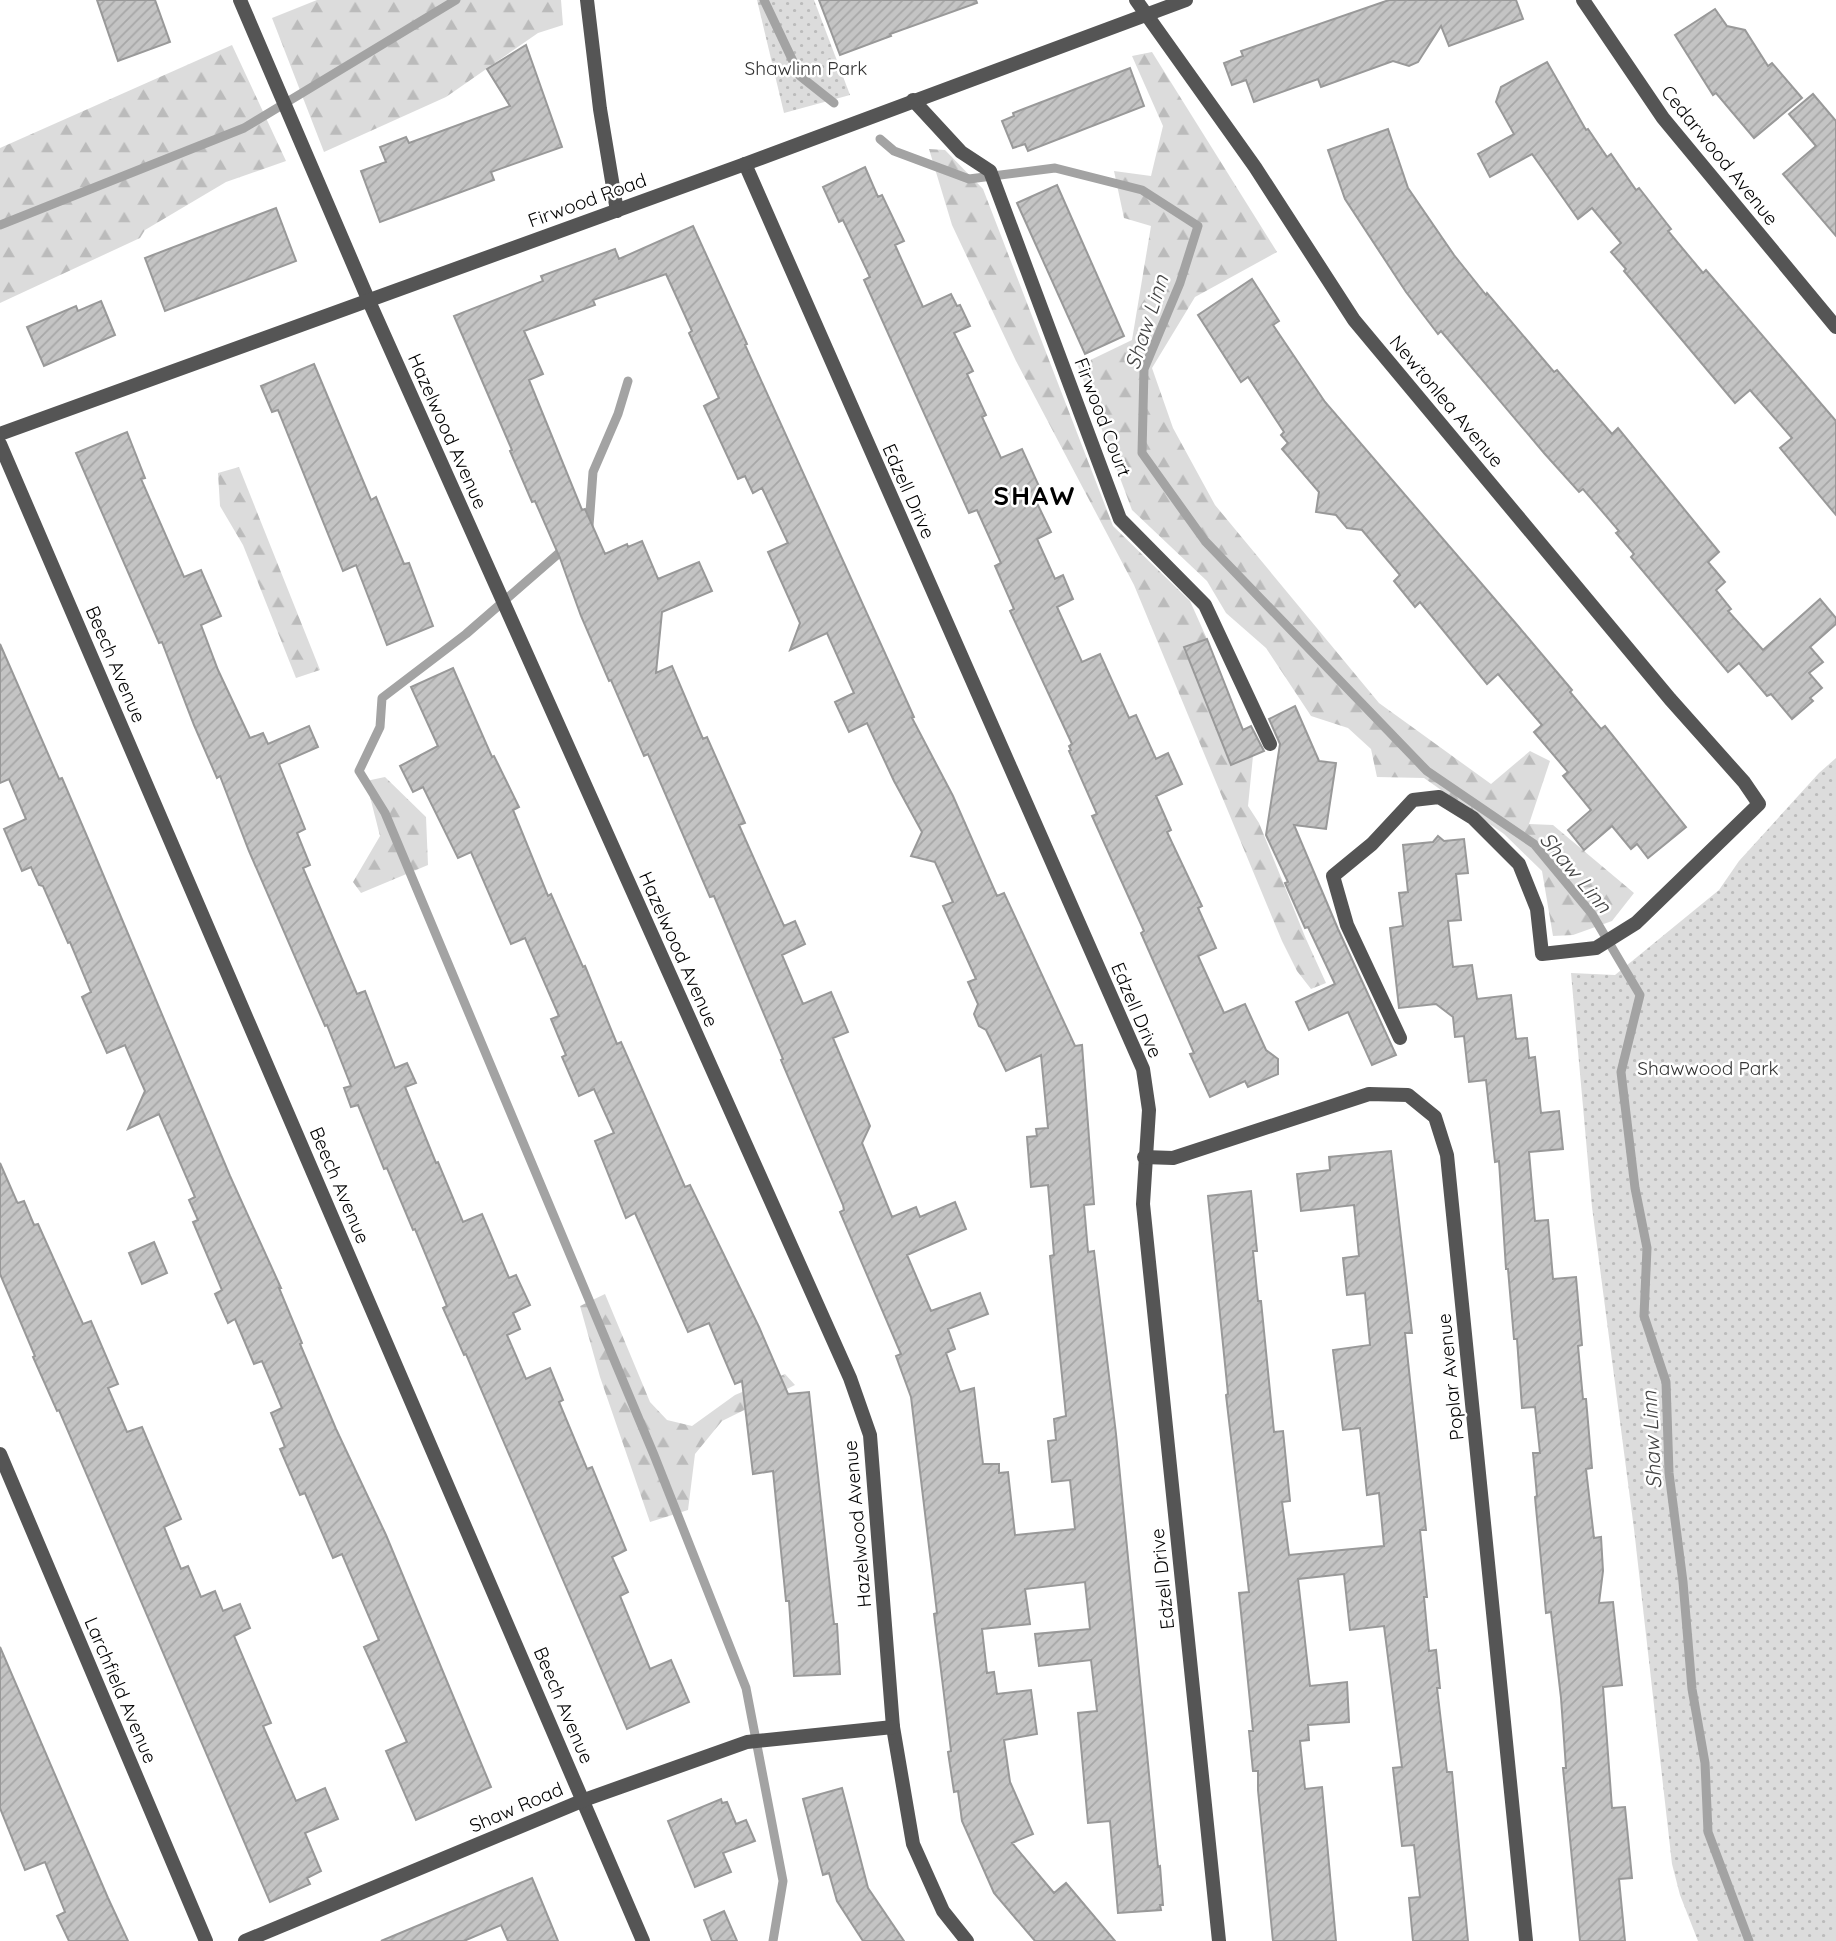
<svg xmlns="http://www.w3.org/2000/svg" width="1836" height="1941" font-family="Quicksand,sans-serif">
<style>
.forest{fill:url(#forest-firs)}
.park{fill:url(#park-dots)}
.lines{fill:none;stroke-linecap:round;stroke-linejoin:round}
.stream{stroke:#a3a3a3;stroke-width:9}
.building{fill:url(#building-hatch);stroke:#999;stroke-width:2;fill-rule:evenodd}
.minor{stroke:#555;stroke-width:14}
.tertiary{stroke:#555;stroke-width:14}
.labels{text-anchor:middle;dominant-baseline:central;stroke-width:5;stroke-linejoin:round;paint-order:stroke}
.park-label{font-size:19px;fill:#333;stroke:#fff}
.street-label{font-size:19px;fill:#000;stroke:#fff}
.water-label{font-size:21px;font-style:italic;fill:#444;stroke:#fff}
.district-label{font-size:26px;font-weight:bold;letter-spacing:2px;fill:#000;stroke:#fff}
</style>
<defs>
<pattern id="forest-firs" width="22" height="20" patternUnits="userSpaceOnUse" patternTransform="scale(1.75)"><rect width="22" height="20" fill="#dcdcdc"/><path d="M5 1l3.5 6h-7zM16 11l3.5 6h-7z" fill="#bbb"/></pattern>
<pattern id="park-dots" width="8" height="8" patternUnits="userSpaceOnUse" patternTransform="scale(1.75)"><rect width="8" height="8" fill="#dcdcdc"/><path d="M2 2h.1M6 6h.1" fill="none" stroke="#bbb" stroke-width="1.8" stroke-linecap="round"/></pattern>
<pattern id="building-hatch" width="6" height="6" patternUnits="userSpaceOnUse" patternTransform="scale(1.75)"><rect width="6" height="6" fill="#c4c4c4"/><path d="M-1 1l2-2M0 6l6-6M5 7l2-2" fill="none" stroke="#a7a7a7"/></pattern>
</defs>
<rect width="100%" height="100%" fill="#fff"/>
<g class="forest">
<polygon points="317,0 561,0 563,25 538,33 446,97 324,152 272,18"/>
<polygon points="232,45 286,161 226,182 145,230 140,238 0,303 0,148"/>
<polygon points="1152,52 1277,252 1195,297 1152,368 1173,428 1215,505 1379,703 1491,784 1530,751 1550,761 1529,824 1553,825 1634,893 1612,921 1573,935 1553,936 1542,871 1504,834 1424,778 1377,777 1371,749 1348,728 1311,716 1266,648 1226,613 1207,581 1132,510 1078,366 1132,340 1151,226 1124,218 1114,171 1151,176 1163,126 1132,56"/>
<polygon points="929,149 945,150 983,189 1113,526 1190,601 1207,639 1185,647 1232,764 1253,756 1248,806 1259,823 1306,939 1326,983 1311,989 1297,971 1282,941 1134,585 1016,361 952,225"/>
<polygon points="239,467 320,670 296,678 243,545 220,506 218,473"/>
<polygon points="385,777 426,817 428,865 361,893 353,882 380,836 366,781"/>
<polygon points="605,1294 650,1402 667,1420 692,1426 735,1395 785,1374 795,1385 722,1421 695,1454 688,1510 650,1522 600,1377 580,1306"/>
</g>
<g class="park">
<polygon points="757,0 814,0 850,95 784,113"/>
<polygon points="1836,758 1836,1941 1698,1941 1680,1895 1672,1864 1634,1529 1592,1207 1571,973 1615,975 1719,890 1739,861 1819,773"/>
</g>
<g class="lines">
<g class="stream">
<polyline points="764,0 800,76 834,103"/>
<polyline points="880,139 894,151 969,179 1055,168 1142,190 1198,226 1180,283 1144,369 1142,453 1205,541 1427,771 1534,844 1592,914 1640,995 1621,1072 1635,1188 1647,1248 1644,1316 1666,1382 1669,1473 1683,1582 1692,1689 1705,1763 1708,1832 1749,1941"/>
<polyline points="0,225 244,128 456,0"/>
<polyline points="587,528 589,526 593,472 618,414 628,381"/>
<polyline points="566,547 466,634 382,698 380,727 359,771 385,813 654,1455 746,1688 783,1881 773,1941"/>
</g>
</g>
<g class="building">
<polygon points="97,0 155,0 170,42 118,61"/>
<polygon points="819,0 976,0 977,3 890,34 891,36 840,55"/>
<polygon points="1389,0 1516,0 1523,19 1449,46 1441,26 1418,62 1409,66 1393,61 1321,87 1318,79 1254,102 1246,80 1232,85 1224,63 1243,56 1241,51"/>
<polygon points="1715,9 1727,26 1745,30 1768,66 1772,63 1802,98 1754,138 1716,93 1713,95 1675,35"/>
<polygon points="526,45 562,147 491,172 494,180 380,222 361,171 386,162 380,147 406,137 409,143 510,106 487,69"/>
<polygon points="1547,62 1586,130 1588,129 1607,157 1611,154 1636,190 1639,188 1671,229 1668,231 1703,273 1706,270 1836,421 1836,515 1780,448 1792,438 1750,390 1735,403 1624,271 1626,269 1611,252 1621,243 1592,208 1578,219 1532,154 1490,177 1478,154 1514,134 1496,102 1501,87"/>
<polygon points="1130,68 1144,106 1028,151 1025,144 1013,148 1002,121 1014,116 1013,113"/>
<polygon points="1813,94 1836,121 1836,236 1783,174 1816,146 1789,114"/>
<polygon points="1388,129 1408,188 1454,255 1486,295 1487,293 1554,372 1557,370 1612,434 1618,428 1719,552 1708,562 1725,582 1716,590 1731,609 1728,611 1763,650 1820,599 1836,618 1836,624 1810,647 1823,662 1809,673 1822,688 1810,698 1813,701 1792,719 1771,694 1767,696 1739,663 1728,672 1631,557 1634,554 1616,533 1619,531 1583,489 1579,492 1544,453 1441,331 1438,334 1406,292 1345,199 1328,150"/>
<polygon points="865,167 878,197 882,195 904,241 895,245 923,307 951,294 957,306 960,305 970,326 954,333 973,371 967,374 986,415 982,417 1001,458 1022,449 1043,495 1035,499 1051,532 1037,539 1055,579 1063,575 1073,599 1057,607 1082,662 1100,654 1129,718 1136,715 1156,759 1168,753 1182,784 1156,796 1171,830 1167,832 1202,906 1198,908 1216,948 1198,956 1224,1013 1245,1004 1266,1050 1278,1059 1278,1074 1248,1087 1245,1081 1210,1097 1190,1054 1194,1053 1141,933 1144,931 1092,816 1097,814 1069,751 1071,750 1069,746 1072,744 1010,611 1014,609 995,566 1001,563 977,510 969,513 864,280 870,277 843,220 839,222 823,187"/>
<polygon points="1057,185 1124,336 1085,354 1017,203"/>
<polygon points="276,208 296,261 165,311 145,258"/>
<path d="M693,226L747,344L745,345L914,717L912,718L953,796L997,896L1004,893L1075,1046L1082,1045L1094,1204L1084,1205L1088,1252L1094,1251L1116,1434L1158,1867L1160,1866L1163,1905H1160L1161,1910L1118,1913L1110,1821L1088,1823L1078,1713L1097,1711L1091,1660L1039,1666L1035,1634L1090,1629L1085,1582L1025,1589L1030,1624L982,1629L987,1673L994,1672L997,1694L1031,1690L1037,1734L1004,1740L1010,1782L1033,1834L1012,1843L1054,1893L1066,1883L1115,1941H1035L994,1893L962,1821L958,1791L954,1792L948,1752L951,1751L934,1614L937,1613L911,1397L896,1356L901,1354L840,1212L844,1210L843,1205L781,1060L783,1059L714,896L710,897L648,754L644,756L611,680L609,681L581,616L560,558L535,501L532,502L510,451L512,450L454,316L543,281L541,276L615,249L619,259ZM666,274L692,331L689,333L719,398L704,406L738,479L745,476L753,493L762,488L788,543L768,552L800,623L790,650L827,633L854,693L835,702L849,732L867,723L894,781L922,832L911,856L935,862L953,902L943,906L976,979L968,982L978,1004L974,1014L979,1026L986,1030L1006,1071L1041,1055L1048,1128L1036,1129L1037,1136L1027,1137L1031,1187L1048,1185L1054,1255L1050,1256L1066,1416L1054,1419L1056,1440L1048,1441L1052,1482L1070,1480L1075,1529L1015,1535L1008,1472L999,1473V1464H983L974,1388L960,1392L946,1353L955,1349L948,1329L988,1314L980,1293L931,1311L907,1255L966,1229L955,1202L920,1217L916,1207L892,1217L862,1143L870,1126L833,1038L848,1032L831,992L803,1004L782,955L805,944L795,921L784,926L739,825L745,823L707,737L703,739L672,666L656,673L662,612L712,591L699,562L658,579L642,541L628,547L627,544L605,554L585,509L582,510L529,380L543,374L524,331L595,305L593,300Z"/>
<polygon points="1252,279 1279,321 1273,325 1325,402 1518,626 1572,690 1570,692 1601,729 1605,726 1686,827 1648,858 1637,844 1631,849 1612,826 1584,850 1568,830 1591,810 1563,776 1568,772 1534,732 1542,725 1498,674 1487,684 1420,602 1415,607 1394,581 1400,575 1362,530 1347,528 1336,515 1316,512 1319,492 1282,449 1288,443 1281,435 1284,432 1248,377 1241,382 1198,315"/>
<polygon points="101,301 115,335 44,366 27,327 76,306 78,311"/>
<polygon points="314,364 371,500 376,497 404,564 409,563 433,626 387,645 356,565 343,571 278,410 272,412 261,386"/>
<polygon points="127,432 145,478 141,479 184,577 201,570 221,616 201,625 218,670 250,738 263,733 268,744 309,726 318,747 279,764 305,829 297,833 310,865 303,868 357,994 365,991 395,1068 407,1063 416,1083 405,1087 436,1163 438,1162 463,1222 482,1214 509,1278 516,1275 530,1305 513,1313 520,1329 507,1335 526,1379 550,1368 563,1400 559,1402 587,1469 592,1467 626,1550 612,1557 628,1592 620,1596 650,1669 671,1660 689,1702 627,1729 466,1354 464,1355 443,1308 447,1306 415,1229 413,1230 387,1168 384,1169 358,1105 351,1107 344,1088 351,1086 327,1025 325,1026 249,851 220,776 217,778 194,725 162,642 159,643 76,453"/>
<polygon points="1207,639 1243,730 1251,726 1264,751 1231,765 1184,647"/>
<polygon points="0,644 59,779 62,778 89,841 230,1176 281,1288 279,1288 302,1343 300,1344 336,1429 386,1535 491,1787 416,1820 386,1751 407,1742 364,1647 379,1640 342,1554 333,1558 305,1493 300,1495 280,1449 285,1447 271,1413 282,1408 262,1361 254,1364 235,1319 228,1323 215,1294 222,1290 193,1222 198,1220 189,1200 195,1197 159,1114 128,1129 145,1091 125,1045 107,1053 82,997 91,992 70,942 68,943 43,886 39,885 31,867 22,871 4,829 26,819 9,779 0,783"/>
<polygon points="453,668 492,757 494,756 519,807 513,810 548,896 551,894 583,967 585,966 617,1044 621,1042 685,1187 690,1185 759,1327 788,1394 809,1392 834,1624 837,1624 840,1674 794,1676 789,1601 786,1601 773,1471 753,1474 742,1381 735,1384 709,1323 688,1332 635,1213 626,1218 595,1141 614,1133 594,1089 579,1096 562,1057 566,1055 551,1019 559,1016 525,938 511,944 471,852 458,858 423,787 413,792 400,766 438,746 411,687"/>
<polygon points="1295,706 1319,761 1336,763 1326,829 1294,825 1338,929 1396,1055 1372,1065 1348,1012 1309,1030 1296,1002 1335,984 1308,927 1305,928 1285,883 1288,882 1266,835 1280,744 1269,719"/>
<polygon points="1438,836 1444,841 1464,839 1468,873 1456,874 1461,920 1448,921 1453,967 1472,965 1477,999 1511,995 1516,1039 1527,1038 1529,1058 1535,1057 1541,1113 1559,1111 1563,1149 1529,1152 1535,1221 1548,1220 1553,1279 1576,1277 1582,1345 1578,1346 1583,1399 1586,1399 1592,1468 1586,1469 1594,1538 1601,1537 1603,1571 1599,1603 1613,1602 1622,1685 1603,1687 1612,1808 1625,1807 1632,1878 1619,1879 1625,1941 1580,1941 1563,1768 1566,1768 1561,1698 1551,1612 1546,1613 1535,1497 1537,1496 1533,1453 1540,1453 1535,1407 1522,1408 1517,1339 1514,1339 1508,1269 1506,1269 1499,1161 1495,1162 1486,1080 1469,1082 1464,1036 1455,1037 1453,1017 1436,1004 1399,1008 1390,928 1403,926 1399,893 1408,892 1403,845 1433,842"/>
<polygon points="1391,1151 1412,1333 1405,1333 1426,1530 1420,1530 1427,1597 1424,1597 1429,1651 1436,1650 1440,1688 1437,1688 1447,1772 1452,1772 1468,1941 1413,1941 1409,1898 1420,1897 1414,1845 1402,1846 1393,1768 1402,1767 1384,1626 1350,1630 1344,1574 1298,1579 1310,1686 1347,1682 1349,1722 1308,1725 1309,1740 1300,1741 1305,1789 1322,1787 1336,1941 1273,1941 1258,1790 1258,1771 1253,1771 1249,1731 1253,1731 1239,1593 1249,1592 1226,1395 1228,1394 1208,1196 1251,1191 1257,1251 1253,1251 1258,1301 1261,1301 1274,1432 1283,1431 1290,1501 1282,1502 1289,1555 1384,1546 1379,1493 1367,1495 1360,1428 1343,1430 1333,1350 1370,1345 1365,1293 1347,1295 1343,1258 1359,1256 1354,1205 1301,1211 1297,1174 1330,1170 1329,1157"/>
<polygon points="0,1163 17,1202 18,1203 24,1201 34,1225 38,1224 83,1324 91,1321 118,1384 108,1388 127,1432 142,1427 181,1519 164,1527 181,1569 188,1566 201,1597 215,1591 223,1611 240,1604 250,1628 234,1636 271,1723 263,1726 296,1801 325,1788 338,1819 305,1833 321,1871 307,1878 310,1884 270,1902 59,1410 57,1411 33,1357 35,1356 0,1274"/>
<polygon points="154,1242 167,1273 142,1284 129,1253"/>
<polygon points="0,1647 108,1898 128,1941 69,1941 57,1916 65,1912 45,1862 25,1870 0,1808"/>
<polygon points="842,1788 868,1888 904,1941 863,1941 837,1901 829,1873 823,1875 803,1799"/>
<polygon points="721,1799 722,1803 727,1802 736,1824 746,1820 755,1841 723,1853 731,1872 695,1887 668,1821"/>
<polygon points="532,1878 558,1941 508,1941 501,1925 464,1941 381,1941"/>
<polygon points="724,1911 737,1941 712,1941 704,1920"/>
</g>
<g class="lines">
<g class="minor">
<polyline points="240,0 368,299 850,1378 870,1435 893,1727 913,1844 943,1911 967,1941"/>
<polyline points="587,0 600,109 617,211"/>
<polyline points="1136,0 1255,167 1354,320 1670,699 1744,782 1759,804 1636,923 1596,948 1542,954 1537,909 1519,864 1473,818 1439,797 1413,800 1372,844 1333,876 1347,925 1400,1038"/>
<polyline points="1583,0 1663,118 1836,327"/>
<polyline points="913,100 961,152 990,171 1120,519 1205,605 1270,744"/>
<polyline points="745,164 1143,1069 1149,1110 1143,1204 1219,1941"/>
<polyline points="0,444 643,1941"/>
<polyline points="1144,1157 1173,1158 1369,1094 1408,1095 1435,1117 1447,1155 1526,1941"/>
<polyline points="0,1454 206,1941"/>
<polyline points="245,1941 584,1800 747,1742 893,1727"/>
</g>
<polyline class="tertiary" points="0,434 745,164 1186,0"/>
</g>
<g class="labels">
<g class="park-label">
<text x="806" y="68">Shawlinn Park</text>
<text x="1708" y="1068">Shawwood Park</text>
</g>
<g class="street-label">
<text transform="translate(1720 155) rotate(51)">Cedarwood Avenue</text>
<text transform="translate(587 200) rotate(-20)">Firwood Road</text>
<text transform="translate(1447 401) rotate(50)">Newtonlea Avenue</text>
<text transform="translate(1103 417) rotate(69)">Firwood Court</text>
<text transform="translate(448 431) rotate(66)">Hazelwood Avenue</text>
<text transform="translate(909 491) rotate(66)">Edzell Drive</text>
<text transform="translate(116 664) rotate(67)">Beech Avenue</text>
<text transform="translate(679 949) rotate(66)">Hazelwood Avenue</text>
<text transform="translate(1137 1010) rotate(67)">Edzell Drive</text>
<text transform="translate(340 1185) rotate(67)">Beech Avenue</text>
<text transform="translate(1450 1377) rotate(-96)">Poplar Avenue</text>
<text transform="translate(857 1524) rotate(-95)">Hazelwood Avenue</text>
<text transform="translate(1162 1579) rotate(-96)">Edzell Drive</text>
<text transform="translate(121 1690) rotate(67)">Larchfield Avenue</text>
<text transform="translate(564 1705) rotate(67)">Beech Avenue</text>
<text transform="translate(516 1807) rotate(-23)">Shaw Road</text>
</g>
<g class="water-label">
<text transform="translate(1146 322) rotate(-72)">Shaw Linn</text>
<text transform="translate(1576 872) rotate(50)">Shaw Linn</text>
<text transform="translate(1651 1440) rotate(-93)">Shaw Linn</text>
</g>
<g class="district-label">
<text x="1035" y="495">SHAW</text>
</g>
</g>
</svg>
